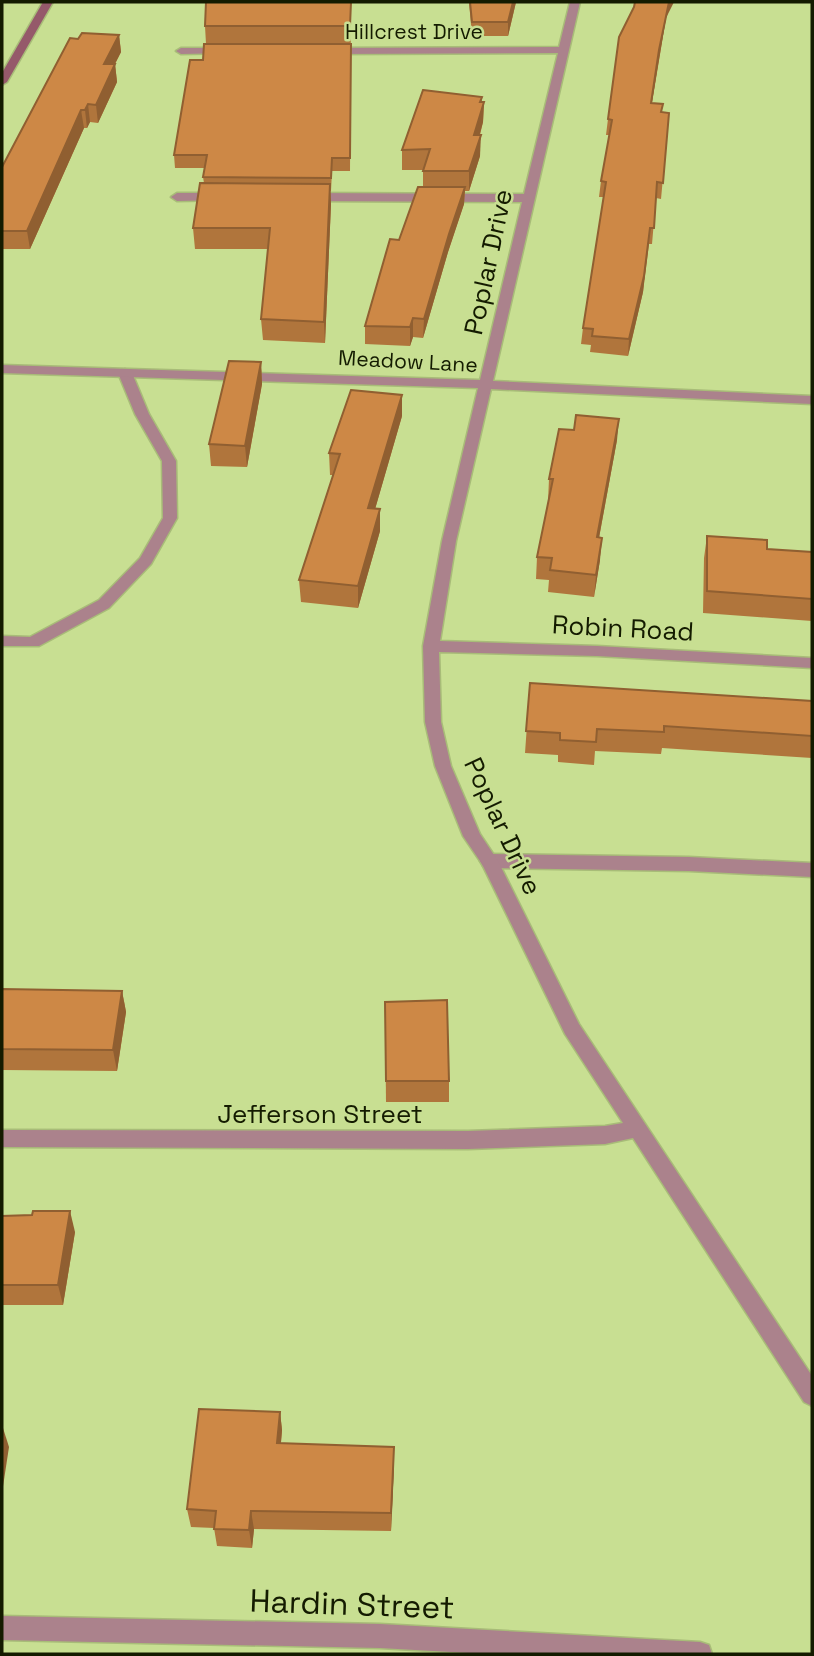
<svg xmlns="http://www.w3.org/2000/svg" width="814" height="1656" font-family="'Space Grotesk',sans-serif">
<style>
.lines{fill:none;stroke-linecap:round;stroke-linejoin:round}
.lane-casing{stroke:#a8bc78;stroke-width:3}
.street-casing{stroke:#a8bc78;stroke-width:3}
.secondary-casing{stroke:#a8bc78;stroke-width:3}
.lane{fill:#ab828c;fill-rule:evenodd}
.street{fill:#ab828c;fill-rule:evenodd}
.secondary{fill:#95596a;fill-rule:evenodd}
.wall{fill:#b0753c}
.shaded-wall{fill:#905f31}
.building{fill:#cd8846;stroke:#905f31;stroke-width:2}
.labels{text-anchor:middle;dominant-baseline:central;stroke-width:5;stroke-linejoin:round;paint-order:stroke}
.far-street-label{font-size:21px;fill:#141b00;stroke:#c8df92}
.street-label{font-size:26px;fill:#141b00;stroke:#c8df92}
.near-street-label{font-size:32px;fill:#141b00;stroke:#c8df92}
</style>
<rect width="100%" height="100%" fill="#c8df92"/>
<g class="lines">
<defs>
<g id="lane">
<polygon points="125,369 132,373 149,414 176,461 177,518 151,564 109,608 39,646 2,646 2,636 30,637 99,600 140,558 163,518 162,461 135,414 118,373"/>
<polygon points="489,854 689,857 812,863 812,877 689,871 489,868 483,866 480,861 483,856"/>
</g>
<g id="street">
<polygon points="570,2 580,2 493,381 812,396 812,404 491,389 456,541 440,641 597,646 812,658 812,668 597,656 439,652 441,722 451,766 480,834 498,861 579,1024 812,1376 812,1406 804,1402 633,1138 605,1144 468,1149 2,1147 2,1130 468,1131 605,1126 623,1123 565,1034 482,864 463,836 435,766 425,722 423,646 442,541 478,388 2,373 2,365 480,380 522,202 308,201 302,197 308,193 524,194 558,53 328,54 323,51 328,48 559,47"/>
<polygon points="227,48 231,49 231,53 181,54 176,51 181,48"/>
<polygon points="221,193 225,194 225,200 177,201 171,197 177,193"/>
<polygon points="2,1616 380,1624 700,1642 709,1645 712,1654 486,1654 380,1648 2,1640"/>
</g>
<polygon id="secondary" points="43,2 53,2 7,82 2,85 2,73"/>
</defs>
<use href="#lane" class="lane-casing"/>
<use href="#street" class="street-casing"/>
<use href="#secondary" class="secondary-casing"/>
<use href="#lane" class="lane"/>
<use href="#street" class="street"/>
<use href="#secondary" class="secondary"/>
</g>
<g class="wall">
<polygon points="351,2 350,171 332,171 331,191 330,191 331,204 325,343 263,340 261,319 268,249 195,249 193,228 204,183 203,177 205,168 175,168 174,155 203,60 206,44 205,26"/>
<polygon points="469,2 516,2 508,36 472,36"/>
<polygon points="634,7 666,18 652,103 662,112 669,113 661,199 656,198 652,244 649,244 643,292 628,356 590,352 591,345 581,344 583,328 604,197 599,197 601,181 610,135 606,135 608,119"/>
<polygon points="119,35 121,52 115,64 117,82 98,123 90,122 87,128 84,128 30,249 2,249 2,167 78,39"/>
<polygon points="482,102 484,102 483,122 480,135 480,156 469,191 465,191 464,204 448,252 423,338 413,337 410,346 365,344 365,326 399,240 423,187 423,170 402,170 402,150"/>
<polygon points="261,362 262,384 247,467 211,466 209,444"/>
<polygon points="402,416 375,509 380,509 380,531 358,608 301,602 299,580 333,475 330,475 329,453"/>
<polygon points="617,440 599,538 600,560 594,597 548,592 549,580 536,579 537,557 549,501 548,501 549,479"/>
<polygon points="707,536 767,549 812,552 812,621 703,613 704,558"/>
<polygon points="530,683 812,701 812,758 662,748 661,754 595,751 594,765 558,762 558,755 525,753"/>
<polygon points="2,989 122,991 126,1012 117,1071 2,1070"/>
<polygon points="385,1002 449,1081 449,1102 386,1102"/>
<polygon points="2,1216 75,1232 63,1305 2,1305"/>
<polygon points="280,1412 282,1430 281,1443 394,1465 391,1531 254,1529 252,1548 217,1546 214,1528 191,1527 187,1509"/>
</g>
<g class="shaded-wall">
<polygon points="513,2 516,2 508,36 508,22"/>
<polygon points="669,2 674,2 666,18 649,119 659,50"/>
<polygon points="119,35 121,52 106,81 104,64"/>
<polygon points="115,64 117,82 98,123 96,105"/>
<polygon points="482,97 482,111 484,102 483,122 474,155 474,135"/>
<polygon points="88,104 90,122 87,128 85,110"/>
<polygon points="81,110 84,128 30,249 27,231"/>
<polygon points="481,135 480,156 469,191 469,171"/>
<polygon points="330,184 331,204 325,343 324,322"/>
<polygon points="465,187 464,204 448,252 423,338 424,319 449,234"/>
<polygon points="650,228 643,292 628,356 629,339"/>
<polygon points="413,318 413,337 410,346 410,327"/>
<polygon points="261,362 262,384 247,467 245,446"/>
<polygon points="402,395 402,416 369,530 368,508"/>
<polygon points="619,419 617,440 595,559 597,537"/>
<polygon points="380,509 380,531 358,608 358,586"/>
<polygon points="602,538 600,560 594,597 596,575"/>
<polygon points="122,991 126,1012 117,1071 113,1050"/>
<polygon points="70,1211 75,1232 63,1305 58,1285"/>
<polygon points="280,1412 282,1430 279,1462 277,1443"/>
<polygon points="3,1428 9,1447 2,1493 2,1434"/>
<polygon points="394,1447 394,1465 391,1531 391,1513"/>
<polygon points="251,1511 254,1529 252,1548 249,1530"/>
</g>
<g class="building">
<polygon points="206,2 351,2 350,26 205,26"/>
<polygon points="470,2 513,2 508,22 472,22"/>
<polygon points="635,2 669,2 659,50 651,103 663,104 661,112 669,113 663,183 657,182 654,228 650,228 644,276 629,339 592,336 593,329 583,328 606,182 601,181 612,120 608,119 619,37 634,7"/>
<polygon points="82,33 119,35 104,64 115,64 96,105 88,104 85,110 81,110 27,231 2,231 2,167 70,38 78,39"/>
<polygon points="204,44 351,44 350,158 332,158 331,178 203,177 207,155 174,155 190,60 203,60"/>
<polygon points="423,90 482,97 480,102 484,102 474,135 481,135 469,171 423,171 430,149 402,150"/>
<polygon points="200,183 330,184 324,322 261,319 270,228 193,228"/>
<polygon points="418,187 465,187 449,234 424,319 413,318 410,327 365,326 390,239 399,240"/>
<polygon points="229,361 261,362 245,446 209,444"/>
<polygon points="351,390 402,395 368,508 380,509 358,586 299,580 340,454 329,453"/>
<polygon points="576,415 619,419 597,537 602,538 596,575 550,570 552,558 537,557 553,479 549,479 559,429 574,430"/>
<polygon points="707,536 767,540 767,549 812,552 812,599 707,591"/>
<polygon points="530,683 812,701 812,736 664,726 664,732 597,729 596,742 560,740 560,733 526,731"/>
<polygon points="2,989 122,991 113,1050 2,1049"/>
<polygon points="447,1000 449,1081 386,1081 385,1002"/>
<polygon points="33,1211 70,1211 58,1285 2,1285 2,1216 32,1215"/>
<polygon points="199,1409 280,1412 277,1443 394,1447 391,1513 251,1511 249,1530 214,1529 216,1511 187,1509"/>
</g>
<g class="labels">
<g class="far-street-label">
<text x="414" y="31">Hillcrest Drive</text>
<text transform="translate(408 361) rotate(3)">Meadow Lane</text>
</g>
<g class="street-label">
<text transform="translate(488 262) rotate(-78)">Poplar Drive</text>
<text transform="translate(623 628) rotate(3)">Robin Road</text>
<text transform="translate(503 826) rotate(65)">Poplar Drive</text>
<text x="320" y="1114">Jefferson Street</text>
</g>
<g class="near-street-label">
<text transform="translate(352 1604) rotate(2)">Hardin Street</text>
</g>
</g>
<rect width="814" height="1656" fill="none" stroke="#141b00" stroke-width="7"/>
</svg>
